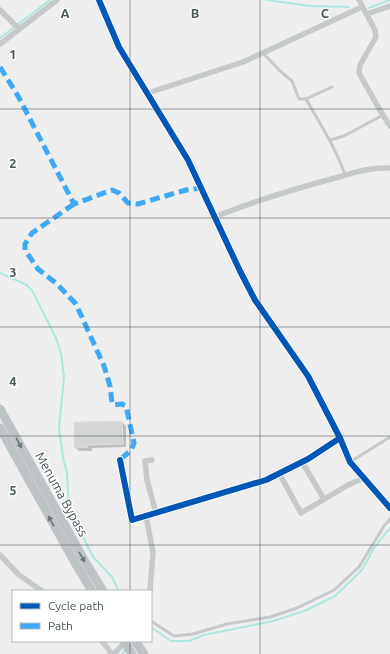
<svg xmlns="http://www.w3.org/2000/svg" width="390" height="654" font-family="Ubuntu,sans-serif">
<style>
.shadow{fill:#0003}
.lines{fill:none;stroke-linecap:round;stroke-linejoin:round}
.stream{stroke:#ace7df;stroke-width:2}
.building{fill:#d4d6d6;stroke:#dfe0e1}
.service{stroke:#c5c9c9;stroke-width:3}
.minor{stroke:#c5c9c9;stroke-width:5.5}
.trunk{stroke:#bec4c5;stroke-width:9}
.quiet{stroke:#3fa9f5;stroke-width:5;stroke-dasharray:10 5;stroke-linecap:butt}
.cycleway-casing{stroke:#fff;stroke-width:8}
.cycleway{stroke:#0057b8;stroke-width:6}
.oneway{fill:#6b7779}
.grid{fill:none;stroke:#475658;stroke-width:1;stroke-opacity:0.55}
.labels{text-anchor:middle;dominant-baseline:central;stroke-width:3;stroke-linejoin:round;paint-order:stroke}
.street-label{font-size:13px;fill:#475658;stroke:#fff}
.grid-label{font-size:13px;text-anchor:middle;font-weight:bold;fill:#475658;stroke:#fff;stroke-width:3;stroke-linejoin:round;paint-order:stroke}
</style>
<rect width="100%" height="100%" fill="#eee"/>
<polygon class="shadow" points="122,422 126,426 126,447 92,448 92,451 79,451 75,447"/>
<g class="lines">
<g class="stream">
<polyline points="267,0 310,6 349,7"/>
<polyline points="369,8 390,0"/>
<polyline points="0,38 50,0"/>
<polyline points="0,273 27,285 33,292 56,338 61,353 64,377 59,428 63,457 67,473 69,511 94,558 112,577 119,591"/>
<polyline points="151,627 171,641 189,641 204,635 273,621 307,610 335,596 362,570 374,548 390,528"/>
<polyline points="122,654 126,648"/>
</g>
</g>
<polygon class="building" points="122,421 123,444 88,445 88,447 74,448 74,422"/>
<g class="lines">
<g class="service">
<polyline points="263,53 280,71 292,81 299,99 306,99 332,87"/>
<path d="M306,99C320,124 336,148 345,175"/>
<polyline points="330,140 344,136 383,115"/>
<polyline points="350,462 390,437"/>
<polyline points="151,621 174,636 193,634 227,624 270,617 297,608 334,590 359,567 384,526 390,519"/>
</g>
<g class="minor">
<polyline points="99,0 119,47 188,160 240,271 255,300 308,376 340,438 350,462 390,508"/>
<polyline points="359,0 375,30 376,37 360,65 359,73 378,107 390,126"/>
<polyline points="0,10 19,29"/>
<polyline points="367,14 390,6"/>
<polyline points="0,44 57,0"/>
<polyline points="148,93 243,62 362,7"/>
<path d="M214,217C255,201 297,188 339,177C356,172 372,167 390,168"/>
<polyline points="120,460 132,520 266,480 308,459 340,438"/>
<polyline points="152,460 145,461 147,480 156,513"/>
<polyline points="302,462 324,499"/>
<polyline points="279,473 301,513 348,485 364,478"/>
<polyline points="146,516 153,552 150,591"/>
<polyline points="0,555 19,575 42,591"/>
<polyline points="102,641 112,654"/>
<polyline points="114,654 125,642"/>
</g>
<g class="trunk">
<polyline points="0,409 84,560 103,591"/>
<polyline points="0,428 77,566 92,591"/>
<polyline points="124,641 132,654"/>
<polyline points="135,641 144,654"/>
</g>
<g class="quiet">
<polyline points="0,67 18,96 74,204 112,190 119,193 128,203 138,204 186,190 201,188"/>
<polyline points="74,204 32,233 25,244 25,250 38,269 57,284 76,304 104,366 110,386 112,403 114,405 122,404 126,406 134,443 132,449 120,460"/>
</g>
<defs>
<g id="cycleway">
<polyline points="99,0 119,47 188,160 240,271 255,300 308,376 340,438 350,462 390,508"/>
<polyline points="120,460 132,520 266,480 308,459 340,438"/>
</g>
</defs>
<use href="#cycleway" class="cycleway-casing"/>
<use href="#cycleway" class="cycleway"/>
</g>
<defs><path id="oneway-solid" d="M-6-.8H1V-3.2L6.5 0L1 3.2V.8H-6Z"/></defs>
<g class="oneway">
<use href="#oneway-solid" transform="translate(19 443) rotate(61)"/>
<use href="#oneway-solid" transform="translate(51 521) rotate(-119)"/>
<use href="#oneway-solid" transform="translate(82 557) rotate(60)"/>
</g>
<path class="grid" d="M130,0V591M260,0V654M0,109H390M0,218H390M0,327H390M0,436H390M0,545H390M130,641V654"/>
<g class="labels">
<g class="street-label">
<text transform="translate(62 494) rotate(61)">Menuma Bypass</text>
</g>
</g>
<g class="grid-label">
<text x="65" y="18">A</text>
<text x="195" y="18">B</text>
<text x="325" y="18">C</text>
<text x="13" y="59">1</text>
<text x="13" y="168">2</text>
<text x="13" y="277">3</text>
<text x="13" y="386">4</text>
<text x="13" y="495">5</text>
</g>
<rect x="12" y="590" width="140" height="52" fill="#ffffff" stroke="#b5bbbc"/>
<rect x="20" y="603" width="20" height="6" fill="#0057b8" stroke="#b5bbbc"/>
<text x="48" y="610" font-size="12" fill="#475658">Cycle path</text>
<rect x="20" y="623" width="20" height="6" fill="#3fa9f5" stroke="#b5bbbc"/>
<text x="48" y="630" font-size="12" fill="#475658">Path</text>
</svg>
